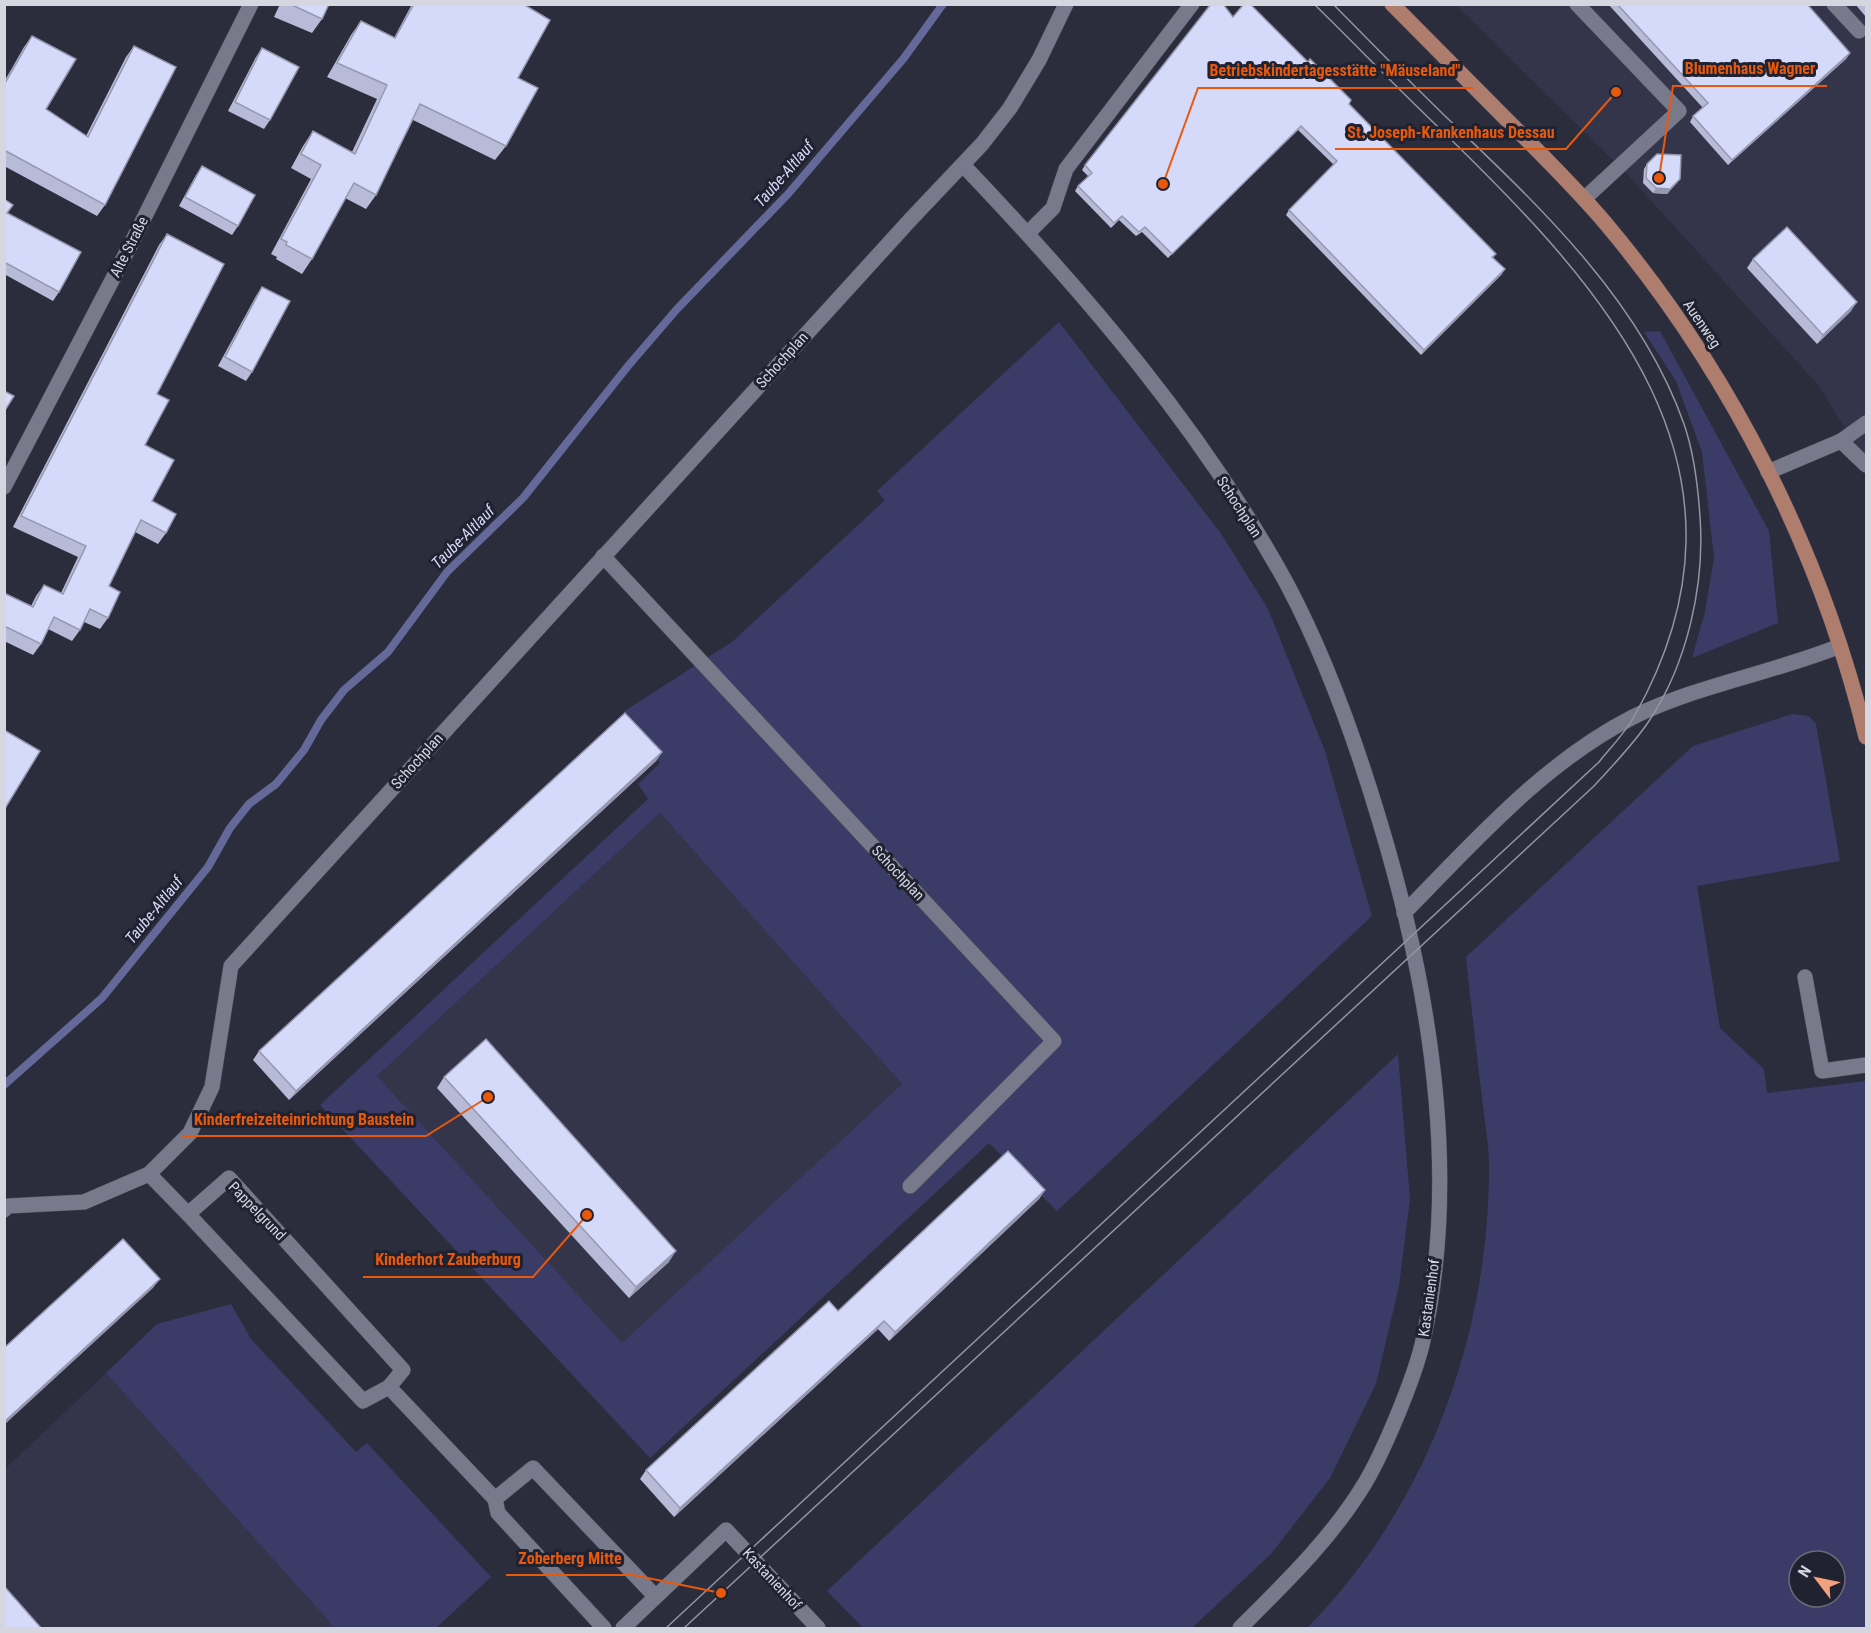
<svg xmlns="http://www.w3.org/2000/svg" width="1871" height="1633" font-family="'Roboto Condensed',sans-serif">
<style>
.built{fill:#34354b}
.grass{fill:#3a3c67;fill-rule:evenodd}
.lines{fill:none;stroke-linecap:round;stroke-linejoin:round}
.stream{stroke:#65699a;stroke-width:8}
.minor-casing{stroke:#494a57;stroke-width:16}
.major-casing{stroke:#494a57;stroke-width:16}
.minor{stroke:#787a8c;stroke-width:15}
.major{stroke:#af7d6e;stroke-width:15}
.tram{stroke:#9495a1;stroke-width:1.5}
.wall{fill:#b7bbd7}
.shaded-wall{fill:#9598af}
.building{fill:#d5d9fa;stroke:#9598af;stroke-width:1.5}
.labels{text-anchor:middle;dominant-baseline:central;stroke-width:6;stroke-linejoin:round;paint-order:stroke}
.street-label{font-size:15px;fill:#d5d6e0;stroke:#212231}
.water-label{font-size:16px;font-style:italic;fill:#d5d9f8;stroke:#212231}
.leader{fill:none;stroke:#e8590c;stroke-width:2}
.callout-dot{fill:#e8590c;stroke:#212231;stroke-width:2}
.callout-label{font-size:16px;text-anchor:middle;font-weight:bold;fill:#e8590c;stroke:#212231;stroke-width:6;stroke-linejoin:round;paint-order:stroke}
</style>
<rect width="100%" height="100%" fill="#2b2c3c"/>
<g class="built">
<polygon points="1456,5 1866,5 1866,463 1819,386 1626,173"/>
<polygon points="660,813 902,1084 622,1344 377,1076"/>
<polygon points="106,1373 335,1628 25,1628 5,1606 5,1469"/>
</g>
<g class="grass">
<path d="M1059,322L1222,535L1268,609L1325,751L1372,916L1057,1211L989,1143L650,1458L320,1105L648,799L638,784L660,763L623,712L732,642L885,500L877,491ZM660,813L902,1084L622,1343L377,1076Z"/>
<polygon points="1660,331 1769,531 1778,623 1692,658 1705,612 1714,558 1702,452 1676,381 1644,332"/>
<path d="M1792,714L1809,716L1816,724L1840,861L1697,886L1720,1028L1764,1069L1767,1093L1866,1081V1628H1307C1427,1507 1490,1334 1489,1164C1489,1142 1484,1119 1482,1097C1476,1050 1471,1004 1466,957L1693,746ZM1799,1561H1835V1597H1799Z"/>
<polygon points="1398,1054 1410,1199 1399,1286 1376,1384 1330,1478 1271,1554 1192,1628 863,1628 827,1591"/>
<polygon points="231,1304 251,1339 356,1452 367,1443 491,1577 436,1628 335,1628 106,1373 157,1324"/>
</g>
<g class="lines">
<polyline class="stream" points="4,1085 102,998 208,867 230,828 249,804 276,784 304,750 321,720 344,690 388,652 447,572 523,498 628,366 677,309 788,194 904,58 943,4"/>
<defs>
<g id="minor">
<polyline points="1577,4 1679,111 1584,199"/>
<polyline points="1834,4 1859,31"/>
<path d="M963,165C1085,293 1203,430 1288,586C1327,660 1355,739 1379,819C1429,984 1462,1173 1422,1345C1413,1381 1384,1451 1365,1483C1332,1538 1285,1583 1240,1628"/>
<polyline points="1028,233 1053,208 1066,169 1192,4"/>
<polyline points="1841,441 1866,465"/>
<polyline points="1768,472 1841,441 1866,423"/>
<polyline points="4,487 132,242 251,4"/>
<polyline points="603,556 1054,1041 910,1186"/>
<path d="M1404,913C1473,843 1544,762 1633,717C1698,685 1773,673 1840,646"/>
<polyline points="1805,977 1822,1071 1866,1065"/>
<polyline points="149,1174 190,1133 212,1087 231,966 911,219 982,144 1010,108 1039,60 1066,4"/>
<polygon points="229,1178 403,1370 389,1387 363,1401 188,1214"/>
<polyline points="4,1210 8,1206 84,1202 149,1174 188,1214"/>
<polyline points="389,1387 495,1499 498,1513 604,1628"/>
<polyline points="495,1499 533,1468 655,1596"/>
<polyline points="623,1628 726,1530 818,1628"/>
</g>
<path id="major" d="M1392,4C1430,42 1467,80 1504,117C1539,152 1575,187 1607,225C1730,372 1821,551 1866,737"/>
</defs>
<use href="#minor" class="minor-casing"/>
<use href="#major" class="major-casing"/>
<use href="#minor" class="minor"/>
<use href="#major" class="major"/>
<g class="tram">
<path d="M666,1628L1599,762C1611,747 1626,732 1635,715C1773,468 1606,289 1435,124C1394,85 1355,44 1314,4"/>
<path d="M684,1628L1594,786C1613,765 1633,745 1649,721C1687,664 1705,585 1700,517C1698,486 1694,453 1684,424C1640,299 1537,204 1444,115C1407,79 1370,42 1333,4"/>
</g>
</g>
<g class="wall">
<polygon points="280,4 329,4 322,19 312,33 274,17"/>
<polygon points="412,4 523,4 518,78 506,146 495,160 413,120 376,195 366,209 345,198 312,259 302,274 276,259 277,257 271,254 311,179 291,168 303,146 313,131 352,152 377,99 327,77 351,35 361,21 394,38"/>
<polygon points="1608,4 1807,4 1850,53 1846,59 1728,165 1690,122 1693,116 1703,108"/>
<polygon points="1855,4 1866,4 1866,17"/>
<polygon points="1233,17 1349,104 1496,254 1493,258 1502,274 1421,355 1286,215 1289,210 1334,165 1298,130 1168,258 1142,232 1136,236 1119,220 1111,228 1075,191 1078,186 1089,177 1082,170 1085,165"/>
<polygon points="32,36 46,109 86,136 126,57 134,46 105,205 97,216 4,166 4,82 24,47"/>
<polygon points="262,48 270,120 264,129 228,111 256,57"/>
<polygon points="1647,164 1680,179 1667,194 1653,193 1643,183 1644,169"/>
<polygon points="202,166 238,226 232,235 179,206 196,175"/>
<polygon points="4,199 13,205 7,213 59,292 53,301 4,274"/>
<polygon points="167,234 157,394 145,445 152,501 166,533 158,544 135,532 109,586 108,618 100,629 84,622 80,630 72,641 48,629 41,644 33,655 4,641 4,593 31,606 36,596 44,585 61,593 78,557 13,527 159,245"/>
<polygon points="1753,259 1851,311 1817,344 1747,268"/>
<polygon points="262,287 252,372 246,381 218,366 256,296"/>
<polygon points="662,752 656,761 289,1100 253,1060 259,1051"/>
<polygon points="444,1077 669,1262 629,1298 437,1088"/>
<polygon points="1045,1190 1039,1199 889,1341 878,1329 674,1517 640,1479 646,1470 838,1311"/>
</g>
<g class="shaded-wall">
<polygon points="1850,53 1846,59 1728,165 1732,160"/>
<polygon points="1301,126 1298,130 1168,258 1172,254"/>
<polygon points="1680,179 1667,194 1653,193 1656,188"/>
<polygon points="1505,269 1502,274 1421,355 1424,350"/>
<polygon points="1857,302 1851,311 1817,344 1823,335"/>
<polygon points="662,752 656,761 289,1100 296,1091"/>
<polygon points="1045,1190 1039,1199 889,1341 895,1332"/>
<polygon points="676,1251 669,1262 629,1298 636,1287"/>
<polygon points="160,1279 153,1288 4,1425 4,1422"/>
<polygon points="884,1321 878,1329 674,1517 680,1508"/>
</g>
<g class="building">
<polygon points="290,4 329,4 322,19"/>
<polygon points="414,4 523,4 550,20 518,78 538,88 506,146 420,104 376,195 354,183 312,259 286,245 287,242 281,239 321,165 301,154 313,131 355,154 387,85 337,63 361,21 395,38"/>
<polygon points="1211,4 1223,4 1233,17 1244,4 1250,4 1308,62 1310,59 1351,100 1349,104 1496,254 1492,257 1505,269 1424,350 1289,210 1337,161 1301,126 1172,254 1145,227 1139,232 1122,216 1114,223 1078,186 1092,173 1085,165"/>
<polygon points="1617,4 1807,4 1850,53 1732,160 1693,116 1708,103"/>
<polygon points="32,36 76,59 46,109 88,137 134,46 176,67 105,205 4,150 4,85"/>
<polygon points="262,48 299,67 270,120 235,102"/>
<polygon points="1657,154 1681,155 1680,179 1670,189 1656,188 1646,178 1647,164"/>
<polygon points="202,166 255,195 238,226 185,197"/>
<polygon points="4,199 13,205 7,213 81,252 59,292 4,262"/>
<polygon points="1787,227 1857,302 1823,335 1753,259"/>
<polygon points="167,234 224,264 157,394 169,400 145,445 174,460 152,501 176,514 166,533 141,520 109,586 120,592 108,618 90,609 80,630 54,617 41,644 4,626 4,593 33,607 44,585 63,594 86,546 21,516"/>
<polygon points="262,287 290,301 252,372 225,357"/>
<polygon points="4,391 14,396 4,412"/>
<polygon points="625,713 662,752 296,1091 259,1051"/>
<polygon points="4,730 40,751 4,810"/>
<polygon points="486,1039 676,1251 636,1287 444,1077"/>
<polygon points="1008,1151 1045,1190 895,1332 884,1321 680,1508 646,1470 829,1301 838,1311"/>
<polygon points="123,1239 160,1279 4,1422 4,1348"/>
<polygon points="4,1586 42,1629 4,1629"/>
</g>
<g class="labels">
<g class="street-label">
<text transform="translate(129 247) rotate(-63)">Alte Straße</text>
<text transform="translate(1702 324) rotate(56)">Auenweg</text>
<text transform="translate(782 360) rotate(-48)">Schochplan</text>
<text transform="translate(1239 507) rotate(57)">Schochplan</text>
<text transform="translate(417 761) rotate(-48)">Schochplan</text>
<text transform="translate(898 873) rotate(47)">Schochplan</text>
<text transform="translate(257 1211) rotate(46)">Pappelgrund</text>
<text transform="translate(1429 1298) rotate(-82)">Kastanienhof</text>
<text transform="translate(772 1579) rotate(47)">Kastanienhof</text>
</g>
<g class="water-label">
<text transform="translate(784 174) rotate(-49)">Taube-Altlauf</text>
<text transform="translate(463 537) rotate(-45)">Taube-Altlauf</text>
<text transform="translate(154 910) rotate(-51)">Taube-Altlauf</text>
</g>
</g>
<path class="leader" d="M1659 178L1673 86H1827M1163 184L1198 88H1473M1616 92L1566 149H1335M488 1097L426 1136H182M587 1215L533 1277H363M721 1593L633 1575H506"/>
<g class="callout-dot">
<circle cx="1659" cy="178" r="6"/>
<circle cx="1163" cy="184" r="6"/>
<circle cx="1616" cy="92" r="6"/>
<circle cx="488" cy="1097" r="6"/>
<circle cx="587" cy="1215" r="6"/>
<circle cx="721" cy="1593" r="6"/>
</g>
<g class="callout-label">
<text x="1750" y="74">Blumenhaus Wagner</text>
<text x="1335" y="76">Betriebskindertagesstätte "Mäuseland"</text>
<text x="1451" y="138">St. Joseph-Krankenhaus Dessau</text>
<text x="304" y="1125">Kinderfreizeiteinrichtung Baustein</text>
<text x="448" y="1265">Kinderhort Zauberburg</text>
<text x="570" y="1564">Zoberberg Mitte</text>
</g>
<rect width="1871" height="1633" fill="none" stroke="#d5d6e0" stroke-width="12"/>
<g transform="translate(1817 1579) rotate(302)"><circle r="28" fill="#212231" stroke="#696a77" stroke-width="1.5"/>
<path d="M0-4.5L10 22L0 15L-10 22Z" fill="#f2a17e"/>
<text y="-9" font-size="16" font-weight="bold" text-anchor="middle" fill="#d5d6e0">N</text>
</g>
</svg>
